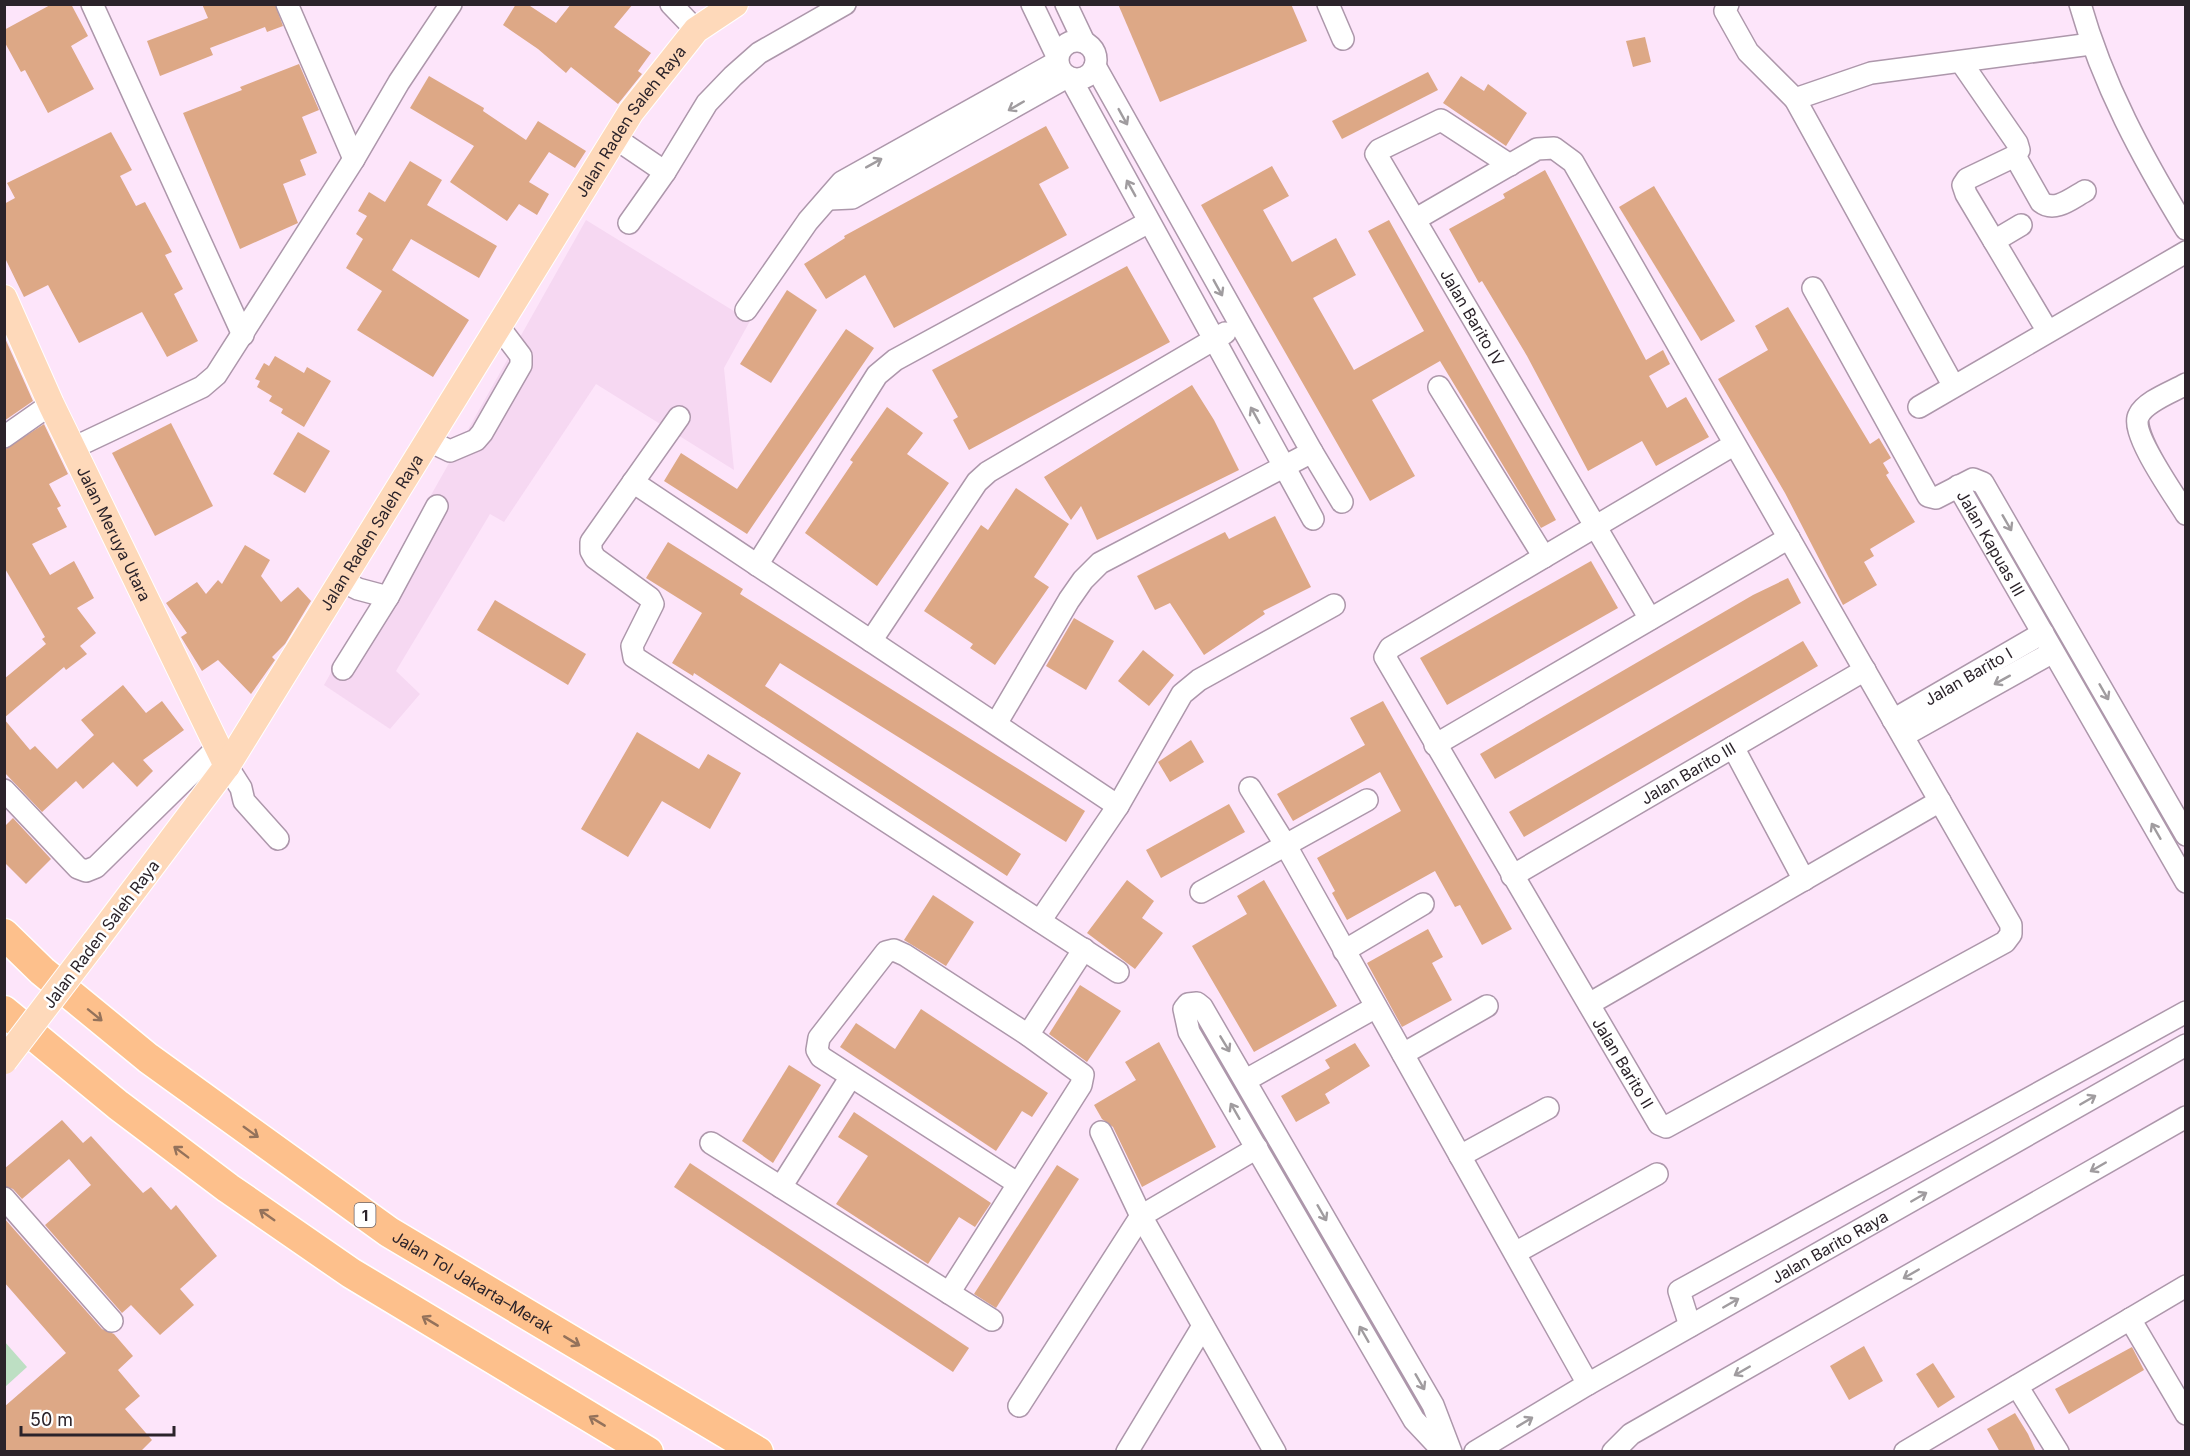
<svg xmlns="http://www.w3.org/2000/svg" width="2190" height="1456" font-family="Inter,sans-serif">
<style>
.built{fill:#f6d8f2}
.green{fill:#bddfc3}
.building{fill:#dda886}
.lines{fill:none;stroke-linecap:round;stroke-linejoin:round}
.minor-casing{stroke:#ad97ab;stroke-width:24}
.major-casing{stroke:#fff;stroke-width:28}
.highway-casing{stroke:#fff;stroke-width:33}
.minor{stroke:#fff;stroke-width:21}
.major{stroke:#fed9ba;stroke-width:26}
.highway{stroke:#fdc08c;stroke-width:30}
.major-bridge-casing{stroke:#fff;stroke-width:28;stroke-linecap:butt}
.major-bridge{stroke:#fed9ba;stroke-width:26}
.oneway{stroke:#a09c9f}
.oneway2{stroke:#94725b}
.labels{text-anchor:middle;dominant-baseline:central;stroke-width:5;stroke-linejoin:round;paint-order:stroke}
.shield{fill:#fff;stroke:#6b656a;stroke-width:1.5}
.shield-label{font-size:15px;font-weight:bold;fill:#2b232a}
.street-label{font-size:16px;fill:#2b232a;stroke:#fff}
</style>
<rect width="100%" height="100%" fill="#fde5fa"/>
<polygon class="built" points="586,220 750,321 724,368 734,470 596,384 504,522 490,514 396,671 420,694 390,729 324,685"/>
<polygon class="green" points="4,1341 27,1367 5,1387 4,1387"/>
<g class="building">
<polygon points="52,4 71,4 88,36 71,46 94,89 48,113 25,70 21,72 4,41 4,30"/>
<polygon points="202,4 275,4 283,26 267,32 265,27 210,48 213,55 160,76 147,41 208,18"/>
<polygon points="516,4 527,4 556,23 571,4 633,4 614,27 651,53 638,71 642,74 618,104 571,67 566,73 538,49 503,25"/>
<polygon points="1118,4 1291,4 1307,41 1160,102"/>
<polygon points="1645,37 1651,62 1633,67 1626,41"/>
<polygon points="299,64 319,110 302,117 317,153 300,160 306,175 283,184 298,223 240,249 183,113 242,90 240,87"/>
<polygon points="1428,72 1438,90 1342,139 1332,121"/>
<polygon points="429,76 484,108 483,111 526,140 538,121 586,151 575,168 549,152 529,182 549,194 537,215 519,204 507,221 450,182 474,146 410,108"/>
<polygon points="1461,76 1484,91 1488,84 1527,113 1506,146 1443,103"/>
<polygon points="1046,126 1069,168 1039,184 1067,235 894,328 865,275 826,299 804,264 845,238 844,236"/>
<polygon points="111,132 132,170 120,176 136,206 145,202 172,252 165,255 183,289 174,294 198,341 167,357 142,312 79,343 48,285 24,297 4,256 4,204 15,198 7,183"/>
<polygon points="410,161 442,180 427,205 497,246 479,278 411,239 392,270 469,320 433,377 357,330 382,291 346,268 363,239 356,234 367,216 358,211 369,192 385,202"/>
<polygon points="1272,166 1289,196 1263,210 1292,262 1336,238 1356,275 1313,298 1354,370 1424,331 1368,231 1389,220 1556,520 1541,528 1440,361 1372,400 1415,476 1370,501 1201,205"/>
<polygon points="1545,170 1646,360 1663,350 1670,364 1649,376 1667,408 1686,397 1709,437 1656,466 1642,441 1588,471 1527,356 1482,281 1479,283 1449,229 1505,198 1503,194"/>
<polygon points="1654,186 1735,321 1701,341 1619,207"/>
<polygon points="1127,266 1170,342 969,450 953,420 958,417 932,370"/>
<polygon points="787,290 817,310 771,383 740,364"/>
<polygon points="1788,307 1870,444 1879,438 1891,458 1883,463 1889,473 1886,475 1915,522 1870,549 1874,556 1864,562 1877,585 1843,605 1785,493 1718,379 1768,350 1755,326"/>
<polygon points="846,329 874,348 747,534 664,481 681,453 737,489"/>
<polygon points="4,336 33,401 4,421"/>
<polygon points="275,356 304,373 307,367 331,381 304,427 281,413 283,409 269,401 272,396 257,387 260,381 255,379 264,363 269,366"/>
<polygon points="1192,385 1214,420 1239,470 1097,540 1081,506 1071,520 1044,477"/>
<polygon points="887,407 923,433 907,454 949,483 877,586 805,533 853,462 850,460"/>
<polygon points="171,423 213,506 155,536 112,453"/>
<polygon points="44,424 68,474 49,484 61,506 57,508 67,527 32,544 50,575 74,561 94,598 77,608 96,633 80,646 87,654 66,670 64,667 4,718 4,679 46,644 42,639 45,637 4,567 4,450"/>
<polygon points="298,432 330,451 305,493 273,474"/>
<polygon points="1016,488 1069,524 1034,577 1049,587 995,665 970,648 973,644 924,611 981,525 988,530"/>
<polygon points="1275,516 1311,587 1263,611 1265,614 1204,655 1170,603 1155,610 1137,576 1225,532 1229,539"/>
<polygon points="668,542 743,589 740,594 1085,811 1066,842 780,663 765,686 1021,854 1007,876 694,673 693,676 672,663 702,613 646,578"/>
<polygon points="245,545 270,560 261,576 281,602 298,587 311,601 285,644 272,657 275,660 251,694 218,660 202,671 181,637 187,633 166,603 197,582 206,594 218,580 222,584"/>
<polygon points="1591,561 1618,608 1447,705 1420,658"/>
<polygon points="1788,578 1801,603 1495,779 1480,754 1753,595"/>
<polygon points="495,600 586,654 568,685 477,630"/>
<polygon points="1074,618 1114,641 1086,690 1046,666"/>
<polygon points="1803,641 1818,666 1524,837 1509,812"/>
<polygon points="1143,650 1174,675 1149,706 1118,681"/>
<polygon points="123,685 146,713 162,701 184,730 143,760 153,771 137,787 113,762 83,789 76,781 42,812 4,772 4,719 30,750 35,746 57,769 94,735 81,720"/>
<polygon points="1383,701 1512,929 1482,945 1460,905 1455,907 1435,871 1347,920 1332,893 1335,891 1317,858 1401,811 1380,772 1293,821 1277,794 1365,745 1350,718"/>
<polygon points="637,732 699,769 708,754 741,773 710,829 662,801 628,857 581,829"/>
<polygon points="1191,740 1204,762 1170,782 1158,762"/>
<polygon points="1229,804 1245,832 1161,878 1146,850"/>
<polygon points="13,818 51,859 26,884 4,862 4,827"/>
<polygon points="1127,880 1154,901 1142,918 1163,933 1135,969 1087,933"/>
<polygon points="1264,880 1337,1006 1254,1052 1192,946 1247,914 1237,896"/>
<polygon points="933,895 974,922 946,966 904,940"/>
<polygon points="1428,929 1443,957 1432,963 1452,1000 1402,1027 1367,963"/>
<polygon points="1080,985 1121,1011 1087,1062 1049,1034"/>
<polygon points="921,1009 1048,1093 1032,1117 1022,1111 996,1151 840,1047 856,1023 895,1049"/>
<polygon points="1159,1042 1216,1147 1142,1187 1113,1127 1102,1119 1094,1105 1136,1080 1125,1062"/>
<polygon points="1355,1043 1370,1066 1325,1094 1330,1103 1296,1122 1281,1096 1330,1068 1325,1060"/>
<polygon points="789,1065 821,1085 773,1163 742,1141"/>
<polygon points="854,1112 991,1203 975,1227 959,1217 928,1264 836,1204 868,1156 838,1137"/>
<polygon points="62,1120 83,1143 91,1136 143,1193 151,1187 171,1210 176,1205 217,1256 180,1289 194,1305 160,1335 131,1305 122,1313 45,1225 91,1185 69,1159 22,1199 13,1189 4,1186 4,1169"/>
<polygon points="690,1163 969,1348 953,1372 674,1187"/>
<polygon points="1057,1165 1079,1179 996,1308 974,1294"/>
<polygon points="4,1218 102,1329 114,1334 133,1356 118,1370 140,1396 125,1409 152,1440 140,1452 4,1452 4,1407 66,1353 4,1282"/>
<polygon points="1864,1346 1883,1381 1849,1400 1830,1366"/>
<polygon points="2132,1347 2144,1370 2069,1414 2055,1389"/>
<polygon points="1933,1363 1955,1397 1938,1408 1916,1374"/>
<polygon points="2015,1413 2028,1434 2036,1452 2000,1452 1987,1429"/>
</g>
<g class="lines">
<defs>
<g id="minor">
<polyline points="92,4 243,335"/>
<polyline points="287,4 354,159"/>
<polyline points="671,4 696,30"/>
<polyline points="1032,4 1057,56"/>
<polyline points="1066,4 1084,42"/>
<polyline points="1328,4 1343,39"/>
<polyline points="1728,4 1725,11 1748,52 1795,99 1953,385"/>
<path d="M2080,4C2103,85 2142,157 2186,229"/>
<circle cx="1077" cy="60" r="19"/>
<polyline points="1961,62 2017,143 2019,150 2015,156 1967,179 1963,185 1966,194 2047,330"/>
<polyline points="1071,79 1313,519"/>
<polyline points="1795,99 1871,73 2091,44"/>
<polyline points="615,138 665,172"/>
<path d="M2015,156L2041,202C2055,213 2072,198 2085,191"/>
<path id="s1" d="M1510,165L1441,120L1379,150L1376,154L1650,619"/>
<polyline points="830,199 852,198 1067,77"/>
<polyline points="1416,219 1537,149 1554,148 1573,162 2011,925 2011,934 2005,942 1666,1127 1659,1124 1385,657 1390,648 1735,444"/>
<polyline points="629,223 665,172 707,103 733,76 759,53 845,4"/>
<polyline points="1994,241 2021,225"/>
<polyline points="1813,288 1928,496 1936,498 1973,479 1983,483 2186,835"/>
<polyline points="746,310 808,221 842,182 1057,62"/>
<path d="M2186,384C2172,392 2146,401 2139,415C2129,432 2175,496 2186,514"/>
<polyline points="1439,387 1544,557"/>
<polyline points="1919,407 2186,252"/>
<polyline points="679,417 591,542 591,551 595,558 650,598 653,604 632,646 634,657 1118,972"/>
<polyline points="4,437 51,404"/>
<polyline points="429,441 450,451 476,440 482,433 521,365 521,356 499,327"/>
<polyline points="73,448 202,387 216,375 354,159 399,82 451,4"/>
<polyline points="1312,452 1342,502"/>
<polyline points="633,482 1118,806"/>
<path id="s2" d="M1958,486L2186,882"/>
<polyline points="757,565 877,375 895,360 1149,222"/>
<polyline points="342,581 358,589 388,597 437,506"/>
<polyline points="871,641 977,482 988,472 1225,333"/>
<polyline points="343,669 388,597"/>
<path id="s3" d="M1893,720L2043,633"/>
<polyline points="996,724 1069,600 1083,580 1100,563 1312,452 1095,66"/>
<polyline points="1903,736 2053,652"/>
<polyline points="1435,745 1789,538"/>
<polyline points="1733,747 1804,880"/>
<polyline points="227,766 241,788 244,801 278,839"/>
<polyline points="1250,788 1285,844 1588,1384"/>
<polyline points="4,790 78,868 86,871 96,867 218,747"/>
<path id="s4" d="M1512,876L1865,670"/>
<polyline points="1201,892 1367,800"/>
<polyline points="1040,921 1118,806 1182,694 1199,680 1334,605"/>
<polyline points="1344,951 1423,904"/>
<polyline points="1589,1004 1940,801"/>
<polyline points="1028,1035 1084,949"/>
<polyline points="1403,1054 1487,1006"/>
<polyline points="1246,1080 1376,1007"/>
<polyline points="1101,1132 1141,1216 1275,1452"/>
<polyline points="711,1143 992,1320"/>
<polyline points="1460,1156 1548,1108"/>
<polyline points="781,1187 850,1078"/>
<polyline points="4,1198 112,1321"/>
<polyline points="1515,1253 1657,1174"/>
<polyline points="949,1293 1081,1085 1083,1075 1028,1035 905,955 894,950 886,952 819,1038 817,1050 821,1057 1017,1183"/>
<polyline points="2130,1319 2186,1414"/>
<polyline points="1690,1326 1679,1291 2186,1012"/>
<polyline points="2017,1386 2058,1452"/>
<polyline points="1019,1406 1141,1216 1257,1148"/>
<polyline points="1127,1452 1203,1326"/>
<polyline points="1444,1452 1414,1420 1189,1032 1184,1009 1188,1004 1197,1003 1202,1007 1433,1405 1451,1452"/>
<path id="s5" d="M1475,1452L1588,1384L2186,1045"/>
<polyline points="1613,1452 1631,1434 2186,1117"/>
<polyline points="1905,1452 2186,1286"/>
</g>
<g id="major">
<path id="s6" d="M4,298L51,404L227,766"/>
<path id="s7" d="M94,943L227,766L631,112L696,30L735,4"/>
</g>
<g id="highway">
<path id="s8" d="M4,934L42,971L148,1058L389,1232L758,1452"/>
<polyline points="4,1011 118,1105 228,1188 351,1273 648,1452"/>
</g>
</defs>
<use href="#minor" class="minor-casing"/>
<use href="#major" class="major-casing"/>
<use href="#highway" class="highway-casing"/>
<use href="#minor" class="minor"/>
<use href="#major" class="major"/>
<use href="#highway" class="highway"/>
<defs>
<polyline id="major-bridge" points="4,1061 94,943"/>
</defs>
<use href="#major-bridge" class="major-bridge-casing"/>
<use href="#major-bridge" class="major-bridge"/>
</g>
<defs><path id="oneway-shaft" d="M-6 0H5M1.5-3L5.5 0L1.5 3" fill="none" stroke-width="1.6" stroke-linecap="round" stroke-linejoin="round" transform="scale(1.5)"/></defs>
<g class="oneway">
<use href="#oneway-shaft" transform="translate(1016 106) rotate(150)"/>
<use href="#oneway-shaft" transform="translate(1123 117) rotate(61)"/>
<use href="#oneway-shaft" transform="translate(874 163) rotate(-29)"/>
<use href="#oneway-shaft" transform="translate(1131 188) rotate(-119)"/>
<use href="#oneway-shaft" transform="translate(1218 288) rotate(61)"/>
<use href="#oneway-shaft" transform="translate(1255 415) rotate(-119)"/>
<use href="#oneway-shaft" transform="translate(2007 523) rotate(60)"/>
<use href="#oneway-shaft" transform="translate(2002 680) rotate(151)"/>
<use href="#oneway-shaft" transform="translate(2104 692) rotate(60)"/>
<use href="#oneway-shaft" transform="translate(2156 831) rotate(-120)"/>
<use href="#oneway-shaft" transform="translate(1225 1044) rotate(59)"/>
<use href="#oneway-shaft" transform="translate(2088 1100) rotate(-30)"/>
<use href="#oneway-shaft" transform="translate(1235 1111) rotate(-120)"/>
<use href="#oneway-shaft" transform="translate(2098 1167) rotate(150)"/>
<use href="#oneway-shaft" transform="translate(1919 1197) rotate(-30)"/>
<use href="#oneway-shaft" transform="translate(1322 1213) rotate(60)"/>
<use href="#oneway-shaft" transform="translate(1911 1274) rotate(150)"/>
<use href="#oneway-shaft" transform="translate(1731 1303) rotate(-30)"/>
<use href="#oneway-shaft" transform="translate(1364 1334) rotate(-120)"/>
<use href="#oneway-shaft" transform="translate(1742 1371) rotate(150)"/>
<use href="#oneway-shaft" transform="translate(1420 1382) rotate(60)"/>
<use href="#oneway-shaft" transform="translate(1525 1422) rotate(-31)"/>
</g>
<g class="oneway2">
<use href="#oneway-shaft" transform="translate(95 1015) rotate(39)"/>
<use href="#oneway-shaft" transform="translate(251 1132) rotate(36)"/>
<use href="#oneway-shaft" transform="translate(181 1152) rotate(-143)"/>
<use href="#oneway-shaft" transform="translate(267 1215) rotate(-145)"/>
<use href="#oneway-shaft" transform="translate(430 1321) rotate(-149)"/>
<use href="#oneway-shaft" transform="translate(572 1341) rotate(31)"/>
<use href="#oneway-shaft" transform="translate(597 1421) rotate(-149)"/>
</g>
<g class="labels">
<rect class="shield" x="354.5" y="1203" width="21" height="24" rx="4.5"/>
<g class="shield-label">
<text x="365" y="1215">1</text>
</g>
<g class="street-label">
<text stroke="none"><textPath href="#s7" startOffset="982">Jalan Raden Saleh Raya</textPath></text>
<text stroke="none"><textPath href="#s1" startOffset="346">Jalan Barito IV</textPath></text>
<text stroke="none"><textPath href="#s7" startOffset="496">Jalan Raden Saleh Raya</textPath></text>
<text stroke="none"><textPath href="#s6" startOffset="260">Jalan Meruya Utara</textPath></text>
<text stroke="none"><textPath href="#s2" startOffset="66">Jalan Kapuas III</textPath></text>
<text stroke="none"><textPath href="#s3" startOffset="87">Jalan Barito I</textPath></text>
<text stroke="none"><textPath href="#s4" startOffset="204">Jalan Barito III</textPath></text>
<text transform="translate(101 934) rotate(-53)">Jalan Raden Saleh Raya</text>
<text transform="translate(1623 1063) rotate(59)">Jalan Barito II</text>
<text stroke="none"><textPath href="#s5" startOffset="410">Jalan Barito Raya</textPath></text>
<text stroke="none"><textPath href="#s8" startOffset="585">Jalan Tol Jakarta–Merak</textPath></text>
</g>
</g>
<rect width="2190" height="1456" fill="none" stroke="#2b232a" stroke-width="12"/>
<path d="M21 1426v9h153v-9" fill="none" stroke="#2b232a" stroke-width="3"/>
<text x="30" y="1426" font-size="18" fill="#2b232a" stroke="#ffffff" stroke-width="4.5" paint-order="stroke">50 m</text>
</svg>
